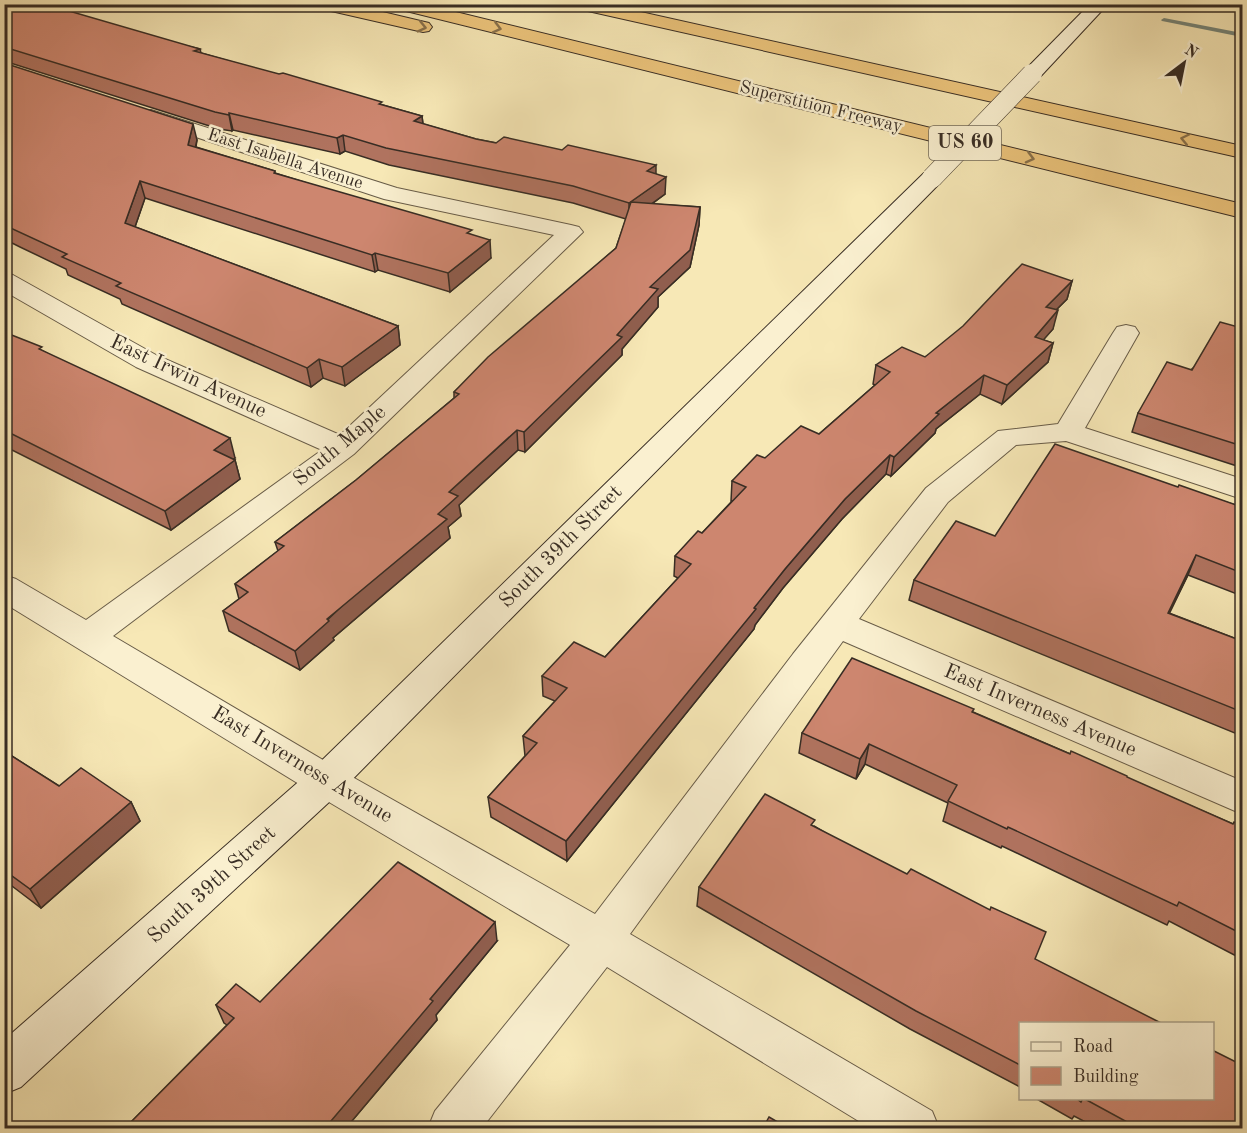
<svg xmlns="http://www.w3.org/2000/svg" width="1247" height="1133" font-family="'Old Standard TT',serif">
<style>
.lines{fill:none;stroke-linecap:round;stroke-linejoin:round}
.stream{fill:#758579;fill-rule:evenodd}
.street-casing{stroke:#685c48;stroke-width:2}
.secondary-casing{stroke:#382d24;stroke-width:2}
.highway-casing{stroke:#382d24;stroke-width:2}
.street{fill:#faf0d0;fill-rule:evenodd}
.secondary{fill:#faf0d0;fill-rule:evenodd}
.highway{fill:#ecc47b;fill-rule:evenodd}
.secondary-bridge-casing{stroke:#382d24;stroke-width:21;stroke-linecap:butt}
.secondary-bridge{stroke:#faf0d0;stroke-width:20}
.wall{fill:#b0735f;stroke:#382d24;stroke-width:1.5}
.shaded-wall{fill:#905e4e;stroke:#382d24;stroke-width:1.5}
.building{fill:#cd866f;stroke:#382d24;stroke-width:1.5}
.oneway{stroke:#89714b}
.labels{text-anchor:middle;dominant-baseline:central;stroke-width:5;stroke-linejoin:round;paint-order:stroke}
.far-street-label{font-size:18px;fill:#382d24;stroke:#faf0d0}
.shield{fill:#faf0d0;stroke:#726858;stroke-width:1.5}
.shield-label{font-size:20px;font-weight:bold;fill:#382d24}
.street-label{font-size:21px;fill:#382d24;stroke:#faf0d0}
</style>
<rect width="100%" height="100%" fill="#f7e8b6"/>
<filter id="stains"><feTurbulence type="fractalNoise" baseFrequency=".00333" numOctaves="4"/><feColorMatrix values="0 0 0 0 .2 0 0 0 0 .09 0 0 0 0 .02 0 0 0 .5 -.17"/></filter>
<radialGradient id="worn" r=".72"><stop offset=".6" stop-color="#630" stop-opacity="0"/><stop offset="1" stop-color="#630" stop-opacity=".3"/></radialGradient>
<g class="lines">
<polygon class="stream" points="1164,18 1242,33 1242,37 1162,21 1161,20"/>
<defs>
<polygon id="street" points="151,110 397,188 571,225 579,227 583,232 354,454 113,636 340,770 595,914 793,654 926,488 998,431 1058,424 1113,333 1117,327 1126,325 1135,327 1139,333 1085,428 1242,479 1242,499 1066,441 1016,445 948,502 859,619 1242,781 1242,814 843,641 630,934 932,1111 939,1128 870,1128 607,967 482,1128 428,1128 435,1111 570,945 312,792 4,603 4,575 16,579 86,620 322,450 136,367 4,291 4,273 13,275 156,355 340,435 554,235 384,199 144,120 141,116 144,112"/>
<g id="secondary">
<polygon points="1090,4 1108,4 1039,78 1025,78 1022,74 1025,70"/>
<polygon points="932,171 940,173 943,178 940,183 340,792 21,1087 4,1094 4,1040 312,770 924,173"/>
</g>
<g id="highway">
<polygon points="316,4 349,4 429,23 432,27 429,31 423,32 318,8"/>
<polygon points="392,4 423,4 1242,204 1242,218 394,8"/>
<polygon points="571,4 605,4 1242,146 1242,158 579,9"/>
</g>
</defs>
<use href="#street" class="street-casing"/>
<use href="#secondary" class="secondary-casing"/>
<use href="#highway" class="highway-casing"/>
<use href="#street" class="street"/>
<use href="#secondary" class="secondary"/>
<use href="#highway" class="highway"/>
<defs>
<polyline id="secondary-bridge" points="932,178 1032,74"/>
</defs>
<use href="#secondary-bridge" class="secondary-bridge-casing"/>
<use href="#secondary-bridge" class="secondary-bridge"/>
</g>
<g class="wall">
<polygon points="4,4 200,49 201,53 422,116 423,124 476,139 656,174 665,194 652,204 700,207 699,225 690,267 658,297 658,307 622,349 622,355 525,452 518,450 459,505 461,516 448,527 450,538 333,638 334,640 300,670 229,631 223,611 239,599 235,584 278,551 275,542 356,480 454,398 454,392 616,248 626,219 573,203 389,165 345,151 340,154 233,130 232,131 219,129 4,61"/>
<polygon points="4,63 197,140 196,147 275,171 275,173 472,235 491,258 450,292 378,270 375,272 145,198 135,227 398,326 400,345 345,386 323,378 311,387 122,304 120,299 68,275 66,269 20,247 4,239"/>
<polygon points="1072,281 1067,299 1056,310 1053,329 1043,340 1053,343 1048,362 1002,404 980,394 936,429 935,433 891,476 886,474 842,519 783,588 755,625 754,629 567,861 491,817 488,797 525,756 523,736 555,701 543,696 542,676 605,657 678,578 674,576 675,556 702,533 732,501 731,501 732,481 765,458 819,434 875,385 873,384 876,365 925,357"/>
<polygon points="1242,328 1242,461 1240,467 1132,432 1138,413"/>
<polygon points="4,332 43,351 235,458 233,459 235,460 240,479 171,530 4,446"/>
<polygon points="1178,487 1242,507 1242,596 1188,575 1169,613 1242,641 1242,736 909,600 914,580 995,536"/>
<polygon points="973,712 1233,824 1242,826 1242,959 1169,921 1167,925 1002,846 1001,848 943,821 948,803 865,764 856,779 799,753 802,733"/>
<polygon points="4,748 7,753 59,786 131,802 140,821 41,908 4,880"/>
<polygon points="814,826 1035,959 1020,1023 1020,1087 910,1029 697,906 699,887"/>
<polygon points="497,941 436,1015 437,1020 346,1128 133,1128 130,1123 227,1025 224,1023 216,1005 260,1002"/>
<polygon points="1035,1098 1212,1098 1242,1128 1097,1128 1074,1116 1072,1119"/>
</g>
<g class="shaded-wall">
<polygon points="229,113 233,130 232,131 229,115"/>
<polygon points="422,116 424,133 414,121"/>
<polygon points="193,124 197,140 192,161 188,145"/>
<polygon points="343,135 345,151 340,154 337,138"/>
<polygon points="656,165 656,182 647,171"/>
<polygon points="666,177 665,194 629,220 629,203"/>
<polygon points="140,181 145,198 130,241 125,223"/>
<polygon points="700,207 699,225 690,267 658,297 658,307 622,349 622,355 525,452 524,432 617,335 650,287"/>
<polygon points="490,240 491,258 450,292 448,273"/>
<polygon points="375,253 378,270 375,272 372,255"/>
<polygon points="1072,281 1067,299 1041,325 1046,307"/>
<polygon points="1058,310 1053,329 1030,355 1035,337"/>
<polygon points="398,326 400,345 345,386 342,367"/>
<polygon points="1053,343 1048,362 1002,404 1007,385"/>
<polygon points="319,359 323,378 311,387 307,368"/>
<polygon points="984,375 980,394 936,429 935,433 891,476 894,457 936,413"/>
<polygon points="517,430 518,450 459,505 461,516 448,527 450,538 333,638 334,640 300,670 295,651 438,514 449,492"/>
<polygon points="230,438 235,458 219,469 214,450"/>
<polygon points="890,455 886,474 842,519 783,588 755,625 754,629 567,861 566,841 785,569 845,499"/>
<polygon points="235,460 240,479 171,530 165,511"/>
<polygon points="1196,555 1188,575 1160,633 1168,613"/>
<polygon points="869,744 865,764 856,779 860,759"/>
<polygon points="131,802 140,821 41,908 30,889"/>
<polygon points="495,922 497,941 436,1015 437,1020 346,1128 325,1128 430,999"/>
</g>
<g class="building">
<polygon points="4,4 45,4 200,49 194,51 279,74 283,73 382,102 379,104 422,116 414,121 476,139 496,143 504,137 562,150 568,145 656,165 647,171 666,177 629,203 573,186 386,148 343,135 337,138 229,113 229,115 215,112 4,47"/>
<polygon points="4,63 193,124 188,145 275,171 274,173 472,230 467,233 490,240 448,273 375,253 372,255 140,181 125,223 398,326 342,367 319,359 307,368 116,286 121,283 62,257 67,254 4,225"/>
<polygon points="631,202 700,207 690,250 650,287 658,289 617,335 622,337 524,432 517,430 449,492 458,496 438,514 447,519 327,619 329,621 295,651 223,611 248,592 235,584 284,546 275,542 356,480 459,394 454,392 488,357 616,248"/>
<polygon points="1022,264 1072,281 1046,307 1058,310 1035,337 1053,343 1007,385 984,375 936,413 939,414 894,457 890,455 845,499 785,569 754,608 756,609 566,841 488,797 537,743 523,736 567,688 542,676 574,642 605,657 691,564 675,556 698,531 702,533 746,487 732,481 757,455 765,458 801,426 819,434 890,372 876,365 902,347 925,357 963,326"/>
<polygon points="1220,322 1242,328 1242,446 1138,413 1167,362 1192,370"/>
<polygon points="4,332 42,347 39,349 230,438 214,450 235,460 165,511 4,430"/>
<polygon points="1055,444 1178,487 1179,485 1242,507 1242,573 1196,555 1168,613 1242,641 1242,712 914,580 956,521 995,536"/>
<polygon points="852,658 974,709 972,712 1070,754 1071,751 1127,776 1127,777 1233,824 1234,822 1242,826 1242,934 1179,902 1177,906 1008,827 1007,829 948,801 957,785 869,744 860,759 802,733"/>
<polygon points="4,751 59,786 81,768 131,802 30,889 4,870"/>
<polygon points="765,794 815,820 811,825 907,874 911,869 990,910 991,907 1046,932 1035,959 1161,1023 1020,1023 1020,1065 916,1011 699,887"/>
<polygon points="398,862 495,922 430,999 433,1001 325,1128 134,1128 135,1128 130,1123 234,1018 216,1005 236,984 260,1002"/>
<polygon points="1212,1050 1242,1065 1242,1128 1138,1128 1083,1098 1212,1098"/>
<polygon points="1076,1098 1083,1098 1081,1102"/>
<polygon points="769,1117 788,1128 763,1128"/>
</g>
<defs><path id="oneway-chevron" d="M-2-3.5L2.5 0L-2 3.5" fill="none" stroke-width="1.6" stroke-linecap="round" stroke-linejoin="round" transform="scale(1.5)"/></defs>
<g class="oneway">
<use href="#oneway-chevron" transform="translate(422 27) rotate(13)"/>
<use href="#oneway-chevron" transform="translate(497 28) rotate(14)"/>
<use href="#oneway-chevron" transform="translate(1185 139) rotate(-168)"/>
<use href="#oneway-chevron" transform="translate(1030 158) rotate(14)"/>
</g>
<g class="labels">
<g class="far-street-label">
<text transform="translate(821 107) rotate(14)">Superstition Freeway</text>
<text transform="translate(285 159) rotate(18)">East Isabella Avenue</text>
</g>
<rect class="shield" x="929" y="126" width="72" height="34" rx="4.5"/>
<g class="shield-label">
<text x="965" y="143">US 60</text>
</g>
<g class="street-label">
<text transform="translate(188 377) rotate(25)">East Irwin Avenue</text>
<text transform="translate(340 446) rotate(-40)">South Maple</text>
<text transform="translate(561 547) rotate(-45)">South 39th Street</text>
<text transform="translate(1040 711) rotate(23)">East Inverness Avenue</text>
<text transform="translate(302 765) rotate(31)">East Inverness Avenue</text>
<text transform="translate(212 885) rotate(-42)">South 39th Street</text>
</g>
</g>
<rect width="1247" height="1133" fill="none" stroke="#f7e8b6" stroke-width="24"/>
<rect x="6" y="6" width="1235" height="1121" fill="none" stroke="#382d24" stroke-width="3"/>
<rect x="12" y="12" width="1223" height="1109" fill="none" stroke="#382d24" stroke-width="1.5"/>
<rect x="1019" y="1022" width="195" height="78" fill="#faf0d0" stroke="#aca28b" stroke-width="1.5"/>
<rect x="1031" y="1042" width="30" height="9" fill="#faf0d0" stroke="#aca28b" stroke-width="1.5"/>
<text x="1073" y="1052" font-size="18" fill="#382d24">Road</text>
<rect x="1031" y="1067" width="30" height="18" fill="#cd866f" stroke="#aca28b" stroke-width="1.5"/>
<text x="1073" y="1082" font-size="18" fill="#382d24">Building</text>
<g transform="translate(1184 63) rotate(32)" stroke="#faf0d0" stroke-width="4.5" paint-order="stroke">
<path d="M0-4.5L10 22L0 15L-10 22Z" fill="#382d24"/>
<text y="-9" font-size="16" font-weight="bold" text-anchor="middle" fill="#382d24">N</text>
</g>
<rect width="100%" height="100%" filter="url(#stains)"/>
<rect width="100%" height="100%" fill="url(#worn)"/>
</svg>
